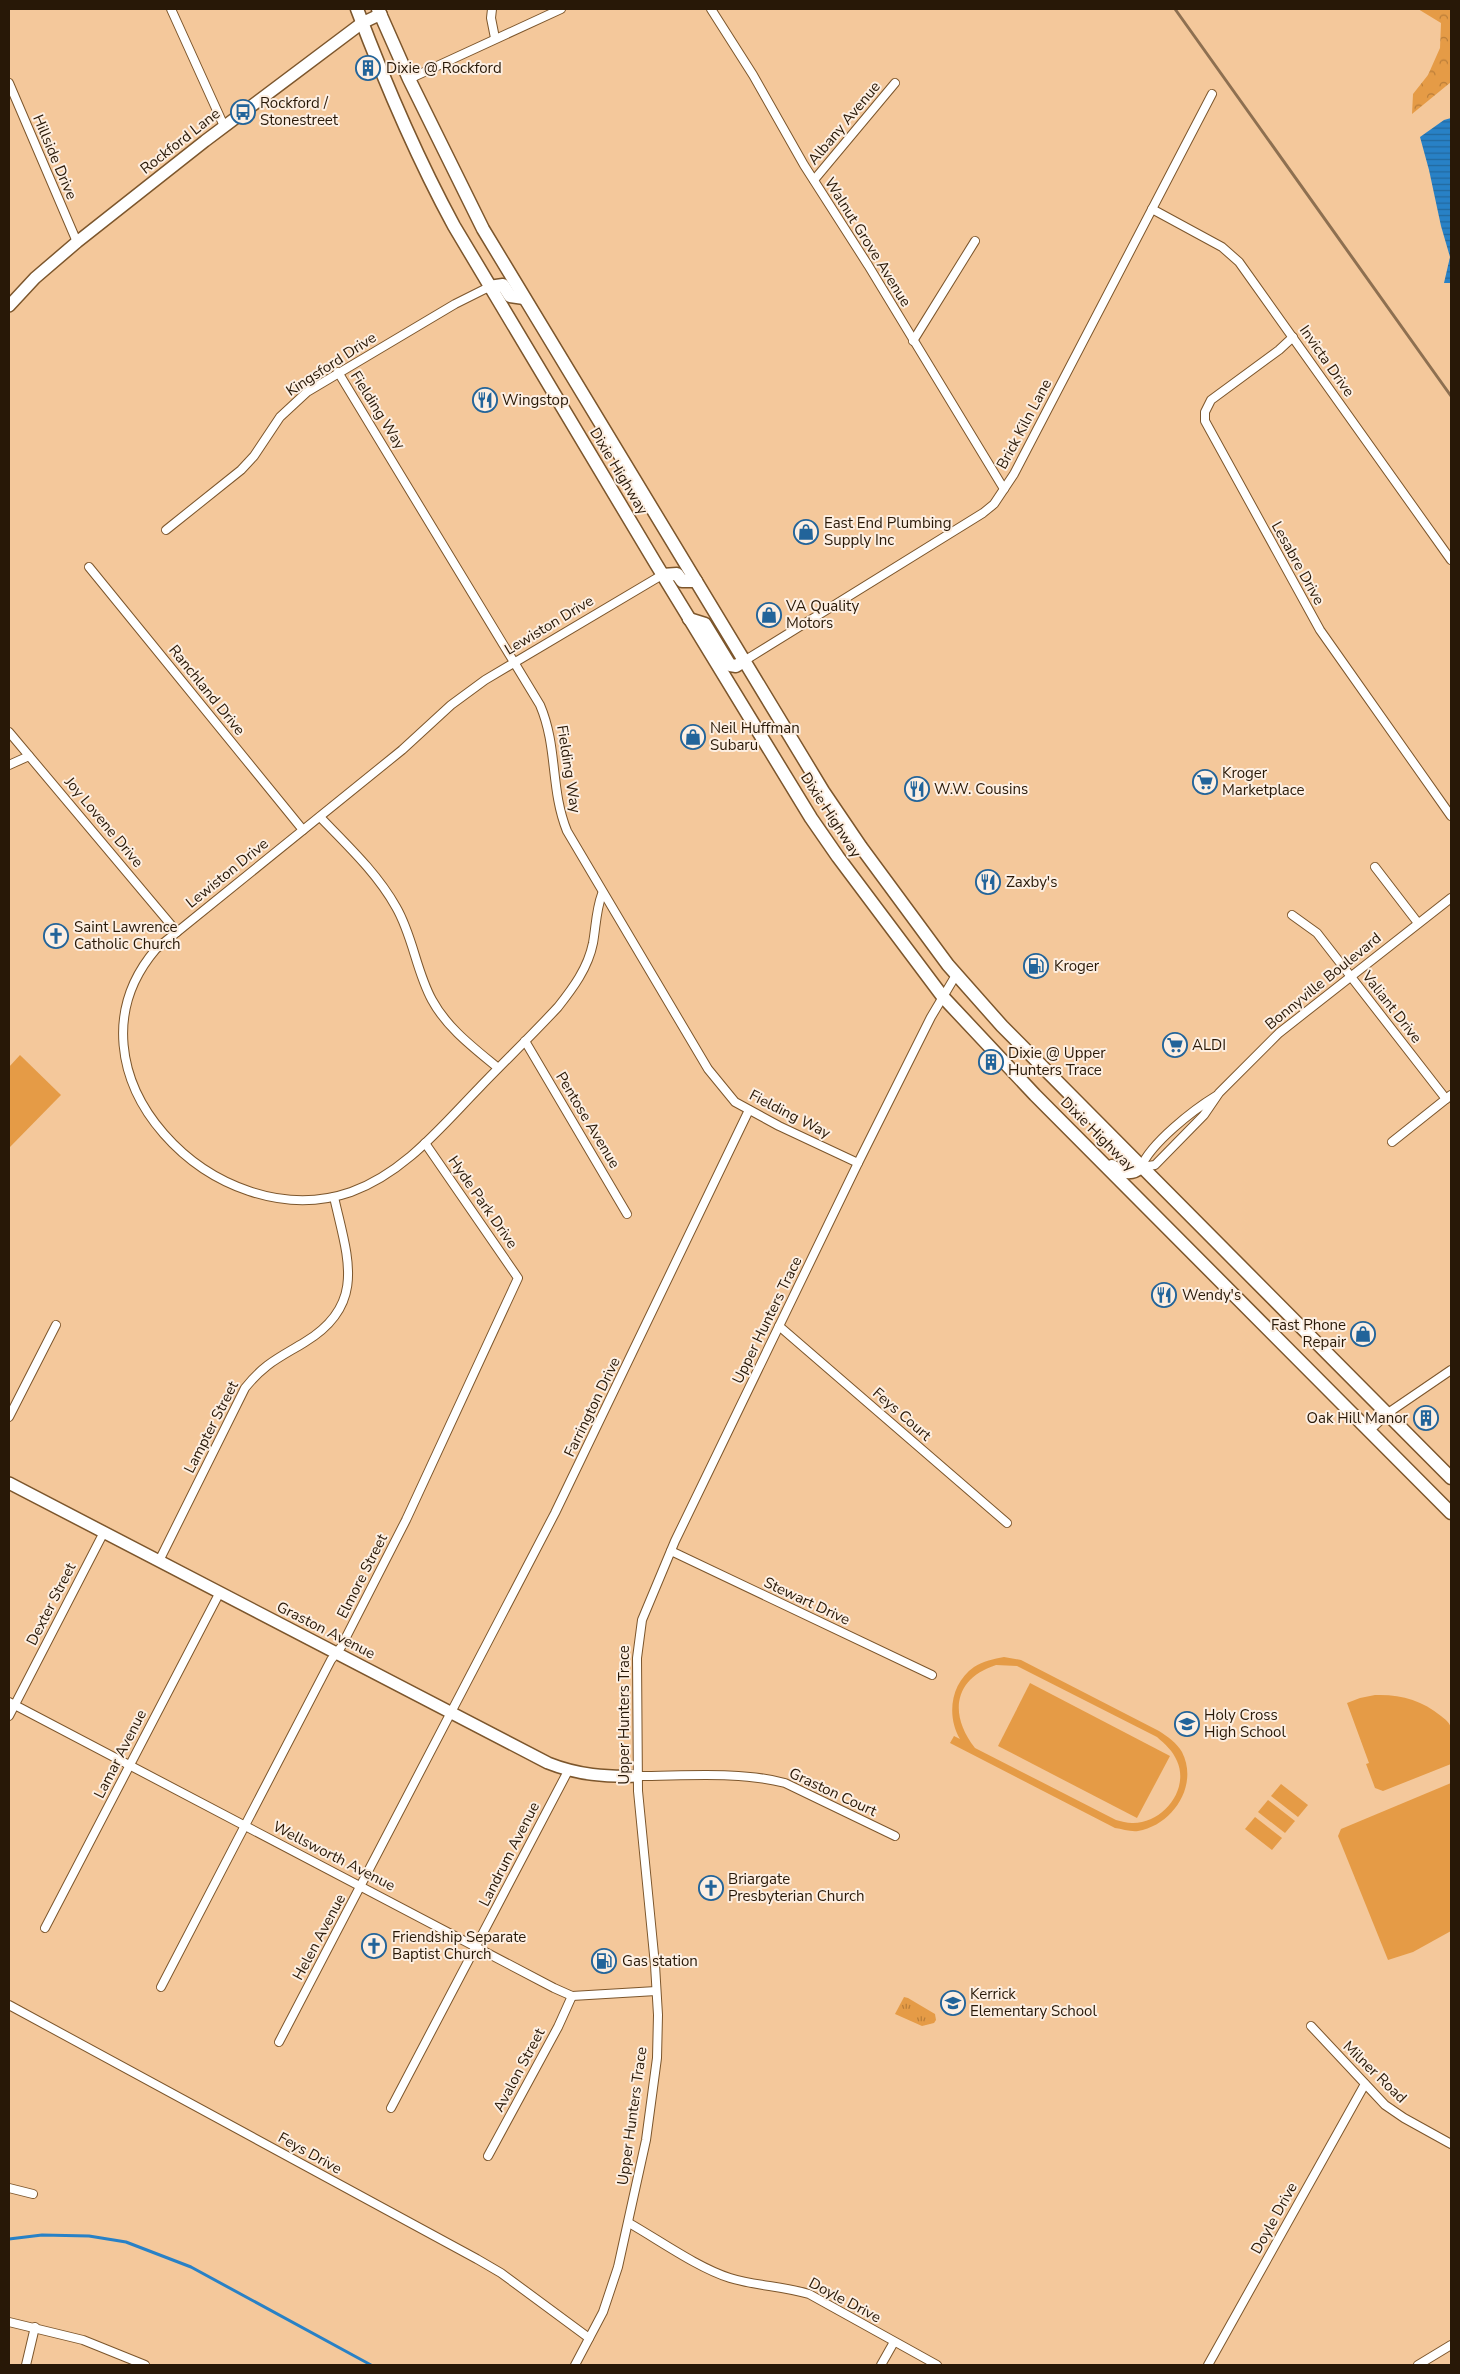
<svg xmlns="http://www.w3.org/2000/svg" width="1460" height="2374" font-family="'Nunito Sans',sans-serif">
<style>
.grass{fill:url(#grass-tufts)}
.forest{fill:url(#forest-crowns)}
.pitch{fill:#e59b46;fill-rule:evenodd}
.water{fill:url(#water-rules)}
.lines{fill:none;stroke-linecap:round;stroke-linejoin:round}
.stream{stroke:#2881c6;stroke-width:3}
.street-casing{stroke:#7c562c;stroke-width:10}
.secondary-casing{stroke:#7c562c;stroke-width:14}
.primary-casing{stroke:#7c562c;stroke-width:15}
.street{stroke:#fff;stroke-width:8}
.secondary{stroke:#fff;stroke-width:11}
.primary{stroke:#fff;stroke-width:12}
.rail{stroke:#8e7051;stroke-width:3}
.labels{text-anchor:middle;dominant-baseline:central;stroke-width:4;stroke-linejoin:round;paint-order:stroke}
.poi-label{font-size:15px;fill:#281807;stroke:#fdefe2;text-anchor:start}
.street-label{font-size:15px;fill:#281807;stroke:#fdefe2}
</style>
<defs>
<pattern id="grass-tufts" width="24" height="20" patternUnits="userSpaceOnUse" patternTransform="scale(1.25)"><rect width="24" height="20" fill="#e59b46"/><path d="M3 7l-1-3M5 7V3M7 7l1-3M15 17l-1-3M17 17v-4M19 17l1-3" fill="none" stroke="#ba7d38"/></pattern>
<pattern id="forest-crowns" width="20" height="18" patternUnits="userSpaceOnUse" patternTransform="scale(1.25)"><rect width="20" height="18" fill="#e59b46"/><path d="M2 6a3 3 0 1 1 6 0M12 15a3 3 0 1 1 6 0" fill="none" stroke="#ba7d38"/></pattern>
<pattern id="water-rules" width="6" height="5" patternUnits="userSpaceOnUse" patternTransform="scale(1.25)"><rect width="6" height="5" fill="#2881c6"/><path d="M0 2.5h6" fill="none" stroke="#22699f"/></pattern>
</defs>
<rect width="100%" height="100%" fill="#f4c89b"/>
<polygon class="grass" points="904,1997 908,1998 935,2014 936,2020 934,2023 922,2026 895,2014"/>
<polygon class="forest" points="1418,9 1451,9 1451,82 1412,114 1413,94 1428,75 1440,48 1441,23"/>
<g class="pitch">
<polygon points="20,1055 61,1095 9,1148 9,1067"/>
<path d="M1004,1657L1021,1660L1159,1731C1167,1736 1177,1743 1182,1752C1199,1785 1173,1825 1138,1831C1131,1832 1122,1829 1115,1828L950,1743L954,1736L960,1739C946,1715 951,1683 974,1667C983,1661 994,1659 1004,1657ZM996,1665L1017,1666L1157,1737C1165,1744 1173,1751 1177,1761C1190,1790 1162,1824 1132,1823C1127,1823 1121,1821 1116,1820L975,1748C949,1715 953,1679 996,1665Z"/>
<polygon points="1030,1683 1170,1756 1137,1818 998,1746"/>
<path d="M1375,1695C1400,1694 1422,1700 1441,1716C1445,1719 1450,1723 1451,1728C1454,1738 1451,1753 1451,1764L1383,1791L1375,1788L1366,1764L1369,1763L1347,1703L1360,1698Z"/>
<polygon points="1451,1783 1451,1931 1413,1952 1388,1960 1338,1836 1341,1829"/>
<polygon points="1281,1784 1308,1805 1298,1817 1271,1796"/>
<polygon points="1268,1800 1295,1821 1285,1833 1258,1812"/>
<polygon points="1255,1817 1282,1838 1272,1850 1245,1829"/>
</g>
<polygon class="water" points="1451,118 1451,283 1444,283 1450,257 1441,226 1429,170 1420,137 1444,120"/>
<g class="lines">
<polyline class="stream" points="9,2239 42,2235 89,2236 126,2242 191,2267 371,2365"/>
<defs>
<g id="street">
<polyline points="171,9 224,126"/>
<polyline points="492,9 491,18 495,38"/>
<polyline points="711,9 753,75 804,165 868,265 1004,489"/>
<polyline points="409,79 561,9"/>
<polyline points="9,83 77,242"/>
<polyline points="814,180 895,83"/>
<polyline points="1152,209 1222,247 1239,262 1451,560"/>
<polyline points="1293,337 1279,350 1211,400 1205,412 1205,421 1320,630 1451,816"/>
<polyline points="913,341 975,241"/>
<path d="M338,372L540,705C558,747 550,789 567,831L708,1069L735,1102L779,1126L858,1163"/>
<polyline points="166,530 241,470 254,456 280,417 307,392 455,304 489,287"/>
<polyline points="89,567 303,830"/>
<polyline points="744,661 983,513 994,504 1014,474 1212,94"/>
<polyline points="9,732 177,932"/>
<polyline points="9,765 29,756"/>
<path d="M320,817C347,845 377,873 396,907C413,936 416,971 432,1000C447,1028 474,1048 498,1068"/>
<polyline points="1375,867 1418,923"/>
<path d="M602,894C596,910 596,926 593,943C588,968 573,988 558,1007C532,1035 505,1061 479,1088C441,1127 404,1173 351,1192C216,1239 52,1071 156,949L402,750L451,705L485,680L662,575"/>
<polyline points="1292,915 1317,933 1446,1099"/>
<polyline points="525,1041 627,1214"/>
<polyline points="1392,1142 1451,1095"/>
<polyline points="1141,1167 1155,1165 1204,1115 1219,1093 1279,1033 1451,898"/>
<path d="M1141,1167C1151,1143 1193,1110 1216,1096"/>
<polyline points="779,1326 1007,1523"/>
<polyline points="9,1417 56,1325"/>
<polyline points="1369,1431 1388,1413 1451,1370"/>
<polyline points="671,1551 932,1675"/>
<path d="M159,1561L245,1388C265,1363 279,1358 305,1342C368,1304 347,1256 334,1197"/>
<polyline points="9,1702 554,1988 572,1996 656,1991"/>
<polyline points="9,1716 104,1532"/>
<path d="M638,1776C685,1776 740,1771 785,1783L895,1836"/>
<polyline points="45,1928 220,1592"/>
<polyline points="161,1987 331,1660 341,1647 406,1520 518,1278 425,1143"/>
<polyline points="9,2005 477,2259 501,2273 589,2338"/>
<polyline points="1311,2026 1385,2105 1404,2118 1451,2144"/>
<polyline points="279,2042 555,1513 749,1110"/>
<polyline points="391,2108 568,1771"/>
<polyline points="488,2156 558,2027 572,1996"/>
<polyline points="9,2188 33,2194"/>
<path d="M629,2223C659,2240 698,2268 730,2278C756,2286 783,2286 809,2294L937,2365"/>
<polyline points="9,2322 83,2340 145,2365"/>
<polyline points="26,2365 35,2327"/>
<polyline points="575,2365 603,2312 618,2267 646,2140 657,2058 658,2015 655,1965 638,1791 637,1658 642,1620 675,1541 858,1163 931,1017 956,975"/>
<polyline points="881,2365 894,2342"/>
<polyline points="1208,2365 1365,2084"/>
<polyline points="1418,2365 1451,2345"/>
</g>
<g id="secondary">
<polyline points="9,306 35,278 77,242 205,141 362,23 381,14"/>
<path d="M9,1483L548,1763C578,1775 606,1777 638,1776"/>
</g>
<g id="primary">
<path d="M357,9C385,83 416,156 454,226L656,564L811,818L838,857L943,997L1035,1095L1451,1513"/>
<polyline points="378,9 409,79 483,229 823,791 861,847 948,965 1002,1026 1451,1478"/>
<polyline points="489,287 503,285 510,296 524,298"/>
<polyline points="662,575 677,574 682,581 696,581"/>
<polyline points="689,619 705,624 730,665 736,666 744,661"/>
<path d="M1112,1166C1121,1172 1131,1176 1141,1167"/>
</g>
</defs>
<use href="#street" class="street-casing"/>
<use href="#secondary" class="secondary-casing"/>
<use href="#primary" class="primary-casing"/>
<use href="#street" class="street"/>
<use href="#secondary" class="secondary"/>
<use href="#primary" class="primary"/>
<polyline class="rail" points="1175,9 1451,396"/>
</g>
<defs>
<symbol id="building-ring" viewBox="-11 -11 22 22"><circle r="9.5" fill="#fdefe2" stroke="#22649a" stroke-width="1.5"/><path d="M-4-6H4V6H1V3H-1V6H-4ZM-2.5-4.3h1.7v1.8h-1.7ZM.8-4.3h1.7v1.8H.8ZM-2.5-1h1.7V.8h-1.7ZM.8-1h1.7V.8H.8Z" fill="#22649a"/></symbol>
<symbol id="bus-ring" viewBox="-11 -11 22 22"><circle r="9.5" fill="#fdefe2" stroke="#22649a" stroke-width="1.5"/><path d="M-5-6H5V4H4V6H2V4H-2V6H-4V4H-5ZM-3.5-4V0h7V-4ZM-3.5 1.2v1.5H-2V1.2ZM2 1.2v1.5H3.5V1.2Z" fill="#22649a"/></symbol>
<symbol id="restaurant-ring" viewBox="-11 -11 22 22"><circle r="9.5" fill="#fdefe2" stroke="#22649a" stroke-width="1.5"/><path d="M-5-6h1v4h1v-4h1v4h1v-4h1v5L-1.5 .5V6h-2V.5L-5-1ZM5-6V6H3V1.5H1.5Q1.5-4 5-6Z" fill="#22649a"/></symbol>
<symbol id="shop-ring" viewBox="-11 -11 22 22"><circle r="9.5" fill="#fdefe2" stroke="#22649a" stroke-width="1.5"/><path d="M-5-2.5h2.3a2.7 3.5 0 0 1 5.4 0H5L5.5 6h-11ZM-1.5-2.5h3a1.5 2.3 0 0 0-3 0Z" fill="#22649a"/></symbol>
<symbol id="supermarket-ring" viewBox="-11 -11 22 22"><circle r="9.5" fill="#fdefe2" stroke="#22649a" stroke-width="1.5"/><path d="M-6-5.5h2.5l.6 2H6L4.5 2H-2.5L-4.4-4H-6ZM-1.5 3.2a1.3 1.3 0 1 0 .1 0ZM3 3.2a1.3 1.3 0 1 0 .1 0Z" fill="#22649a"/></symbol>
<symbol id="church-ring" viewBox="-11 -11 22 22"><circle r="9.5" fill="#fdefe2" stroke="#22649a" stroke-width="1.5"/><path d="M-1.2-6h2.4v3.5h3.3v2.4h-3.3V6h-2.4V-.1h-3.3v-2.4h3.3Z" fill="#22649a"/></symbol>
<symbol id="fuel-ring" viewBox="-11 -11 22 22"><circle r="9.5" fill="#fdefe2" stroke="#22649a" stroke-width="1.5"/><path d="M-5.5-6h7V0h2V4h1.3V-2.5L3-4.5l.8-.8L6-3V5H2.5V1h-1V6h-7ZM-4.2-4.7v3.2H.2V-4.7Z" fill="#22649a"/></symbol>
<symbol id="school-ring" viewBox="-11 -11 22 22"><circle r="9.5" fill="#fdefe2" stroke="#22649a" stroke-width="1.5"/><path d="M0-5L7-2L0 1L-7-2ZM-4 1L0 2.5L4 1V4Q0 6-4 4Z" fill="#22649a"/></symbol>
</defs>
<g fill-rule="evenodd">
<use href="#building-ring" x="354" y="54" width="28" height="28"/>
<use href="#bus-ring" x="229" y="98" width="28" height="28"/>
<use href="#restaurant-ring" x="471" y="386" width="28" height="28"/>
<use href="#shop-ring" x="792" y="518" width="28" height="28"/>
<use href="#shop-ring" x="755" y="601" width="28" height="28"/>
<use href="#shop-ring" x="679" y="723" width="28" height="28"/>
<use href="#supermarket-ring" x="1191" y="768" width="28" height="28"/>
<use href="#restaurant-ring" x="903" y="775" width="28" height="28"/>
<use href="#restaurant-ring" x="974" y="868" width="28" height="28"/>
<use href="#church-ring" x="42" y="922" width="28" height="28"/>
<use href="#fuel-ring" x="1022" y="952" width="28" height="28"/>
<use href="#supermarket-ring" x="1161" y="1031" width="28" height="28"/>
<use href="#building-ring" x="977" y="1048" width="28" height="28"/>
<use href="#restaurant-ring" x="1150" y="1281" width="28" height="28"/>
<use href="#shop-ring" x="1349" y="1320" width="28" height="28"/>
<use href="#building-ring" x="1412" y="1404" width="28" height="28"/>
<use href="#school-ring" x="1173" y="1710" width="28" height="28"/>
<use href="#church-ring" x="697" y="1874" width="28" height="28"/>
<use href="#church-ring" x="360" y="1932" width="28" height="28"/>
<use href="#fuel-ring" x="590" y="1947" width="28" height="28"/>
<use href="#school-ring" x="939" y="1989" width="28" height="28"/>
</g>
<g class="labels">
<g class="poi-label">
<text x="386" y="68">Dixie @ Rockford</text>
<text x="260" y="103">Rockford /<tspan x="260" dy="17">Stonestreet</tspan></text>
<text x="502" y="400">Wingstop</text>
<text x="824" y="523">East End Plumbing<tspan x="824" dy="17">Supply Inc</tspan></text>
<text x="786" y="606">VA Quality<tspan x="786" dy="17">Motors</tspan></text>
<text x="710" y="728">Neil Huffman<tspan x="710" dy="17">Subaru</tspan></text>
<text x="1222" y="773">Kroger<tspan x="1222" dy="17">Marketplace</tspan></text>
<text x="934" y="789">W.W. Cousins</text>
<text x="1006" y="882">Zaxby's</text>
<text x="74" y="927">Saint Lawrence<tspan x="74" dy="17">Catholic Church</tspan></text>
<text x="1054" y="966">Kroger</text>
<text x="1192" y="1045">ALDI</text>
<text x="1008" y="1053">Dixie @ Upper<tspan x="1008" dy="17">Hunters Trace</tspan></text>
<text x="1182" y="1295">Wendy's</text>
<text x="1346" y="1325" text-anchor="end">Fast Phone<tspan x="1346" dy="17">Repair</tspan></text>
<text x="1408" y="1418" text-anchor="end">Oak Hill Manor</text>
<text x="1204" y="1715">Holy Cross<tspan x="1204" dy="17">High School</tspan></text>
<text x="728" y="1879">Briargate<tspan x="728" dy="17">Presbyterian Church</tspan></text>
<text x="392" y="1937">Friendship Separate<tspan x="392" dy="17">Baptist Church</tspan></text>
<text x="622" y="1961">Gas station</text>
<text x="970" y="1994">Kerrick<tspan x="970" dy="17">Elementary School</tspan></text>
</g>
<g class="street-label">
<text transform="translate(844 123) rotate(-50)">Albany Avenue</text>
<text transform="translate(180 141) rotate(-38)">Rockford Lane</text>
<text transform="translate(55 157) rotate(67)">Hillside Drive</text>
<text transform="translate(868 242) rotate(58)">Walnut Grove Avenue</text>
<text transform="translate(1327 361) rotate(55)">Invicta Drive</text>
<text transform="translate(331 364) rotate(-33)">Kingsford Drive</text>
<text transform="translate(378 410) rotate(58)">Fielding Way</text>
<text transform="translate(1024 424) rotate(-62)">Brick Kiln Lane</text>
<text transform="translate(619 471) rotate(59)">Dixie Highway</text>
<text transform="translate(1298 563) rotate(61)">Lesabre Drive</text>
<text transform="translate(549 625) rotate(-31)">Lewiston Drive</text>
<text transform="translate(207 690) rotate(51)">Ranchland Drive</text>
<text transform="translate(569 769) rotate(81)">Fielding Way</text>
<text transform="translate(831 815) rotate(57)">Dixie Highway</text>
<text transform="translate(104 822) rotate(50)">Joy Lovene Drive</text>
<text transform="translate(227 873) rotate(-39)">Lewiston Drive</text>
<text transform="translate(1323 981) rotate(-39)">Bonnyville Boulevard</text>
<text transform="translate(1392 1007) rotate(52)">Valiant Drive</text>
<text transform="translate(790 1114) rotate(27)">Fielding Way</text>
<text transform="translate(588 1120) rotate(59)">Pentose Avenue</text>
<text transform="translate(1098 1134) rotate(45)">Dixie Highway</text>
<text transform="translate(483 1202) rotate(55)">Hyde Park Drive</text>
<text transform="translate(767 1320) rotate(-64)">Upper Hunters Trace</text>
<text transform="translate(592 1407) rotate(-64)">Farrington Drive</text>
<text transform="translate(902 1414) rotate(41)">Feys Court</text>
<text transform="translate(211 1427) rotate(-63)">Lampter Street</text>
<text transform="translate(362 1576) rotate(-63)">Elmore Street</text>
<text transform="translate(807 1601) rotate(25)">Stewart Drive</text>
<text transform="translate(51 1604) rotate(-63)">Dexter Street</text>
<text transform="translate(326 1630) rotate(27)">Graston Avenue</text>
<text transform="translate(624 1715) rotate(-90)">Upper Hunters Trace</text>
<text transform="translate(120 1754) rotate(-63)">Lamar Avenue</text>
<text transform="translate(833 1792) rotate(25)">Graston Court</text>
<text transform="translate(509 1854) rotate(-63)">Landrum Avenue</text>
<text transform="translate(334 1856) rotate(27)">Wellsworth Avenue</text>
<text transform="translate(319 1937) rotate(-62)">Helen Avenue</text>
<text transform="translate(519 2070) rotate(-62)">Avalon Street</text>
<text transform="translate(1375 2072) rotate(44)">Milner Road</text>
<text transform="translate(632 2116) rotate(-82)">Upper Hunters Trace</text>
<text transform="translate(310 2153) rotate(29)">Feys Drive</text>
<text transform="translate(1274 2218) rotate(-61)">Doyle Drive</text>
<text transform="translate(845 2300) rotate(28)">Doyle Drive</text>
</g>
</g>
<rect width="1460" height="2374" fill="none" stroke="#281807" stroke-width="20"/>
</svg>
